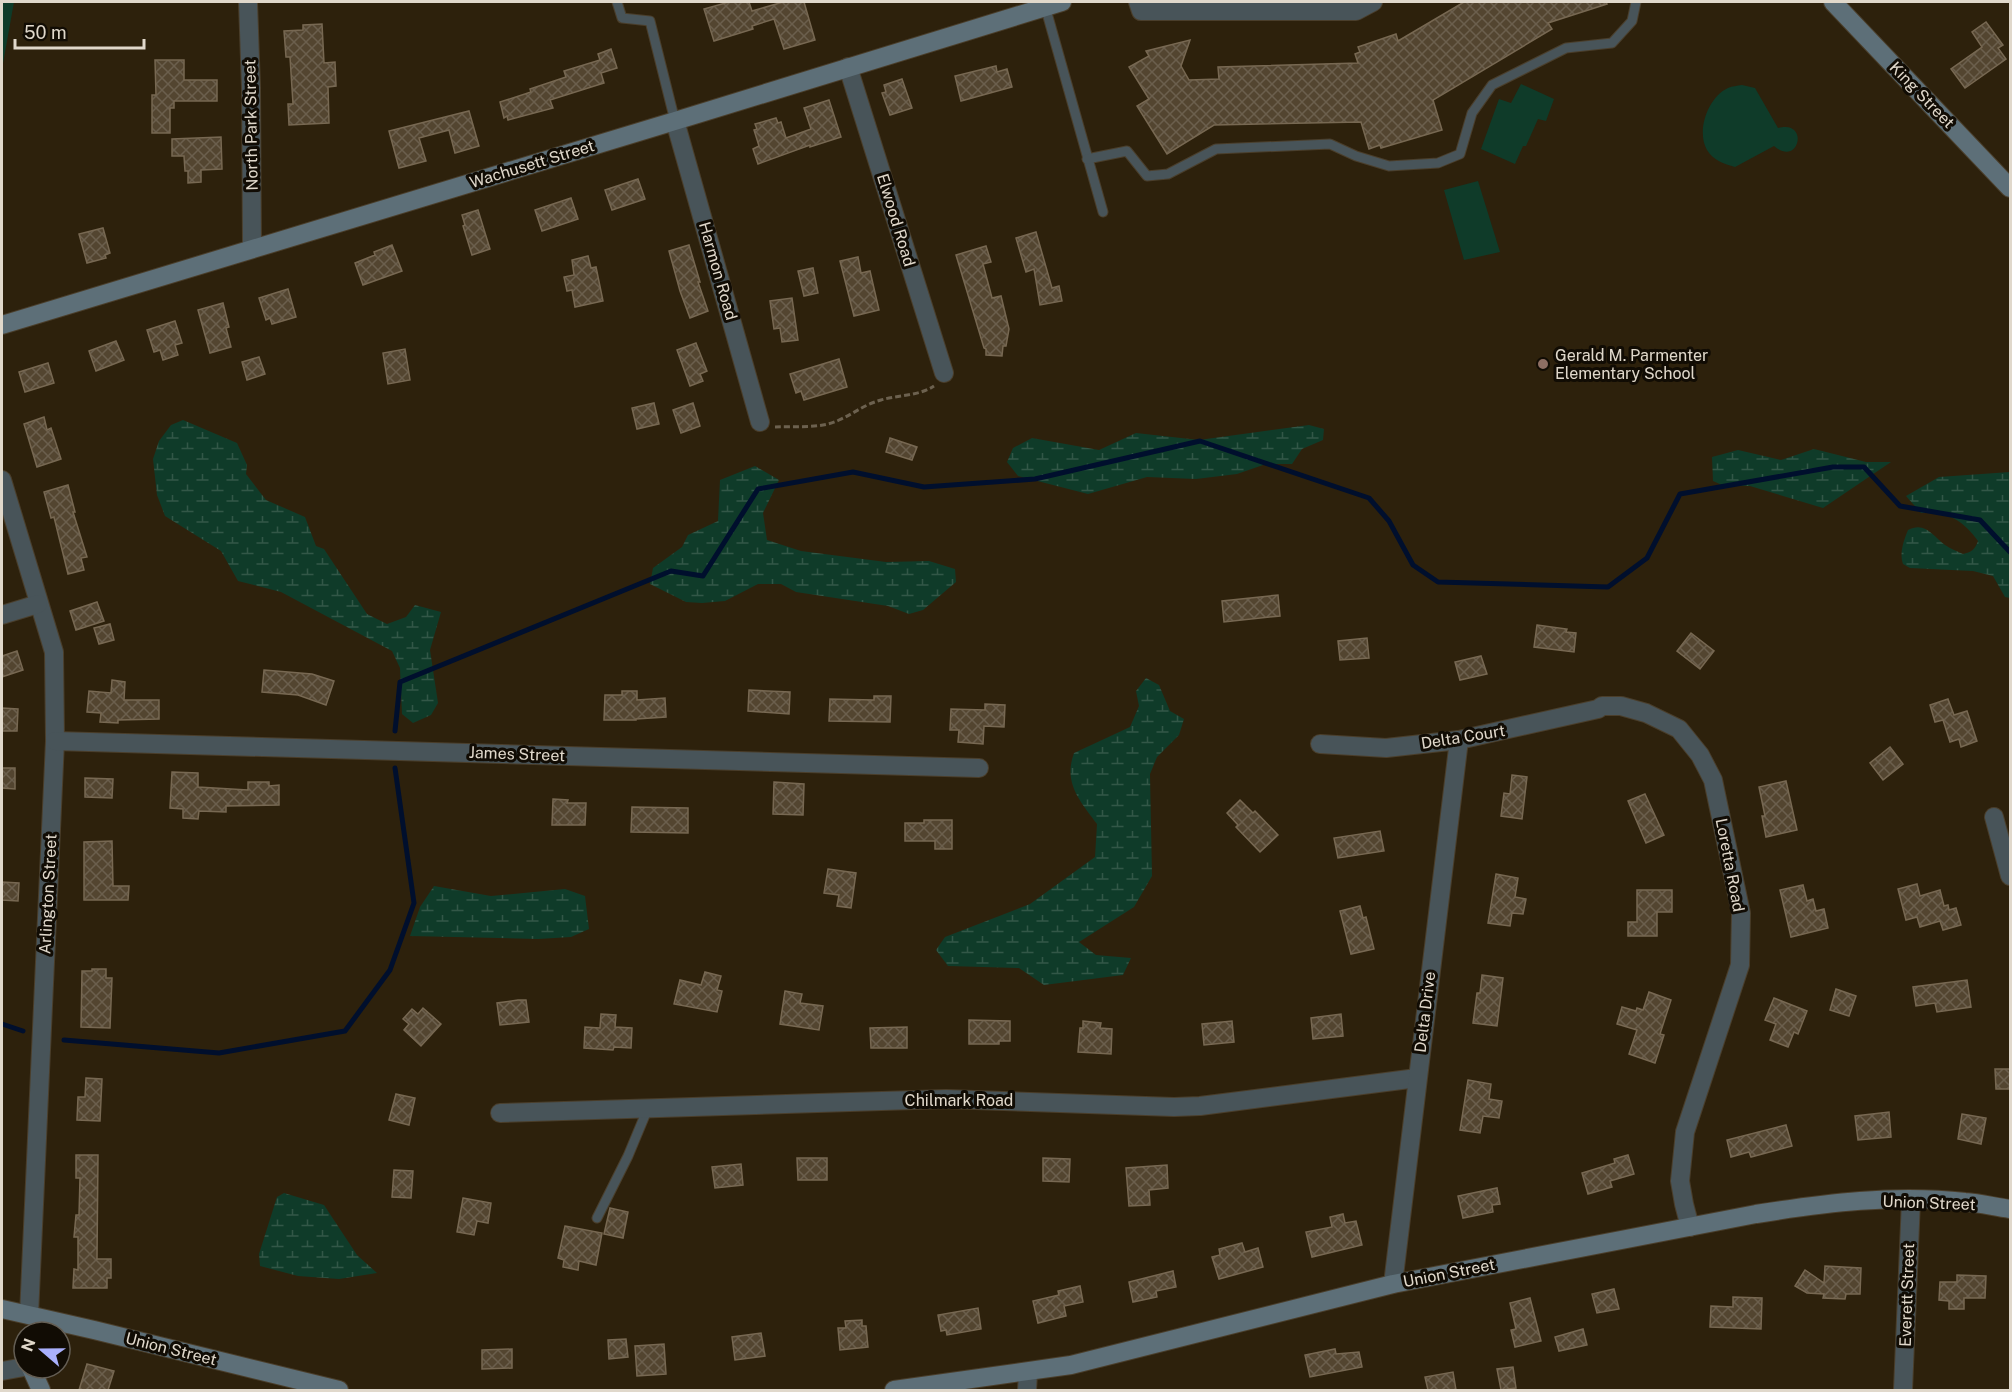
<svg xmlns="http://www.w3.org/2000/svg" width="2012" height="1392" font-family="'Public Sans',sans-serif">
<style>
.green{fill:#0f3b29}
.wetland{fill:url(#wetland-marsh)}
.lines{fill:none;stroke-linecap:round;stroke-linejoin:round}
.stream{stroke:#000f2d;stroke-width:5}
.building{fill:url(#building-cross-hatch);stroke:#776852;stroke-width:1.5}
.lane-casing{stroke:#4a3e2b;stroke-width:11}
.street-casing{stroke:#4a3e2b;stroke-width:20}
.secondary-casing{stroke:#4a3e2b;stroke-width:20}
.path{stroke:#6c614f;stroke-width:3;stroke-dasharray:6 3;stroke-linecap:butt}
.lane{stroke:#485459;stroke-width:9}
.street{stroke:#485459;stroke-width:18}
.secondary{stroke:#5d6f78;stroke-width:18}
.education-dot{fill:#8d6e63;stroke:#110c04;stroke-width:2}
.labels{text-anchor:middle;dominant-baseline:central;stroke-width:6;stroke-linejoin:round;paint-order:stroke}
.street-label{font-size:16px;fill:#e0d8cb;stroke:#110c04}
.poi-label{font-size:16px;fill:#e0d8cb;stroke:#110c04;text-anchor:start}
</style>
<defs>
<pattern id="wetland-marsh" width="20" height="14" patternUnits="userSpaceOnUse" patternTransform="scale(1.5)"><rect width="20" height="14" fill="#0f3b29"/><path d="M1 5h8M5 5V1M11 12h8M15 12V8" fill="none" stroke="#325747"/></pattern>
<pattern id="building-cross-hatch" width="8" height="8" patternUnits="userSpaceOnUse" patternTransform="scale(1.5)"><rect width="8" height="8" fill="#534530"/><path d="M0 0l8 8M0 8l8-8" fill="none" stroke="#6b5f4d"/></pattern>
</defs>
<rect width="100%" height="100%" fill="#2d210c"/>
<g class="green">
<polygon points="2,2 14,2 2,69"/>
<polygon points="1521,84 1554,99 1546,121 1538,119 1526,146 1523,146 1515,164 1481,149 1499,99 1511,103"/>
<path d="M1742,85L1755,88L1778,128C1810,119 1799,168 1774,146L1735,167C1724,164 1713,160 1707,150C1696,131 1708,97 1728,88C1732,86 1737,86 1742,85Z"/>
<polygon points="1478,181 1500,252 1464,260 1444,190"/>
</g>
<g class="wetland">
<polygon points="183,420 237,443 247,465 246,474 266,500 305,517 316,546 324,549 367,614 387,624 406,617 415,605 441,612 430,650 438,703 431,715 413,723 402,714 400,668 392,651 281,592 238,581 221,551 165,516 157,495 153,459 159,441 171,425"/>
<polygon points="1309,425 1324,429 1323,440 1302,449 1292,464 1266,464 1237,474 1196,479 1147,477 1088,494 1018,476 1007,462 1013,448 1032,438 1099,450 1136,433 1199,440"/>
<polygon points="1814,449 1866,462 1891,462 1823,508 1750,486 1722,485 1713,481 1712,457 1738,450 1781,460"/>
<polygon points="755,466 779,480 763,513 767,540 801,551 886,562 929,561 955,569 956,582 923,610 909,614 888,606 796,592 781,584 758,584 725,601 702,603 686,602 650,584 653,568 682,547 688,535 718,521 720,480"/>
<path d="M2010,472V598L2005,597L1993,576L1973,571L1910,568L1903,564C1899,553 1904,540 1908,530C1925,521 1933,536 1945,545C1951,549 1957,551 1963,554C1971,552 1975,550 1978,541C1965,522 1945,509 1921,513L1906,496L1939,477Z"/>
<path d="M1146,678L1159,685L1170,711L1184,719L1179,735L1157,757L1150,774L1152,876L1134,907L1079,942L1096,955L1131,958L1123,975L1044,985L1019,968L948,966L936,950L945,937L1030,904L1095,857L1097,824C1080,801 1063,783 1074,753L1130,727L1139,706L1136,691Z"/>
<polygon points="434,886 491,896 565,889 585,896 589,929 571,937 538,939 410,936 420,907"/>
<polygon points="284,1193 324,1205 357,1255 377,1273 339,1279 298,1276 260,1266 259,1254 277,1197"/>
</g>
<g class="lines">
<g class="stream">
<polyline points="395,731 400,682 671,571 703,576 758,489 853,472 924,487 1035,479 1200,441 1369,498 1389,521 1413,565 1438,582 1608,587 1647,558 1680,494 1833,467 1864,467 1900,506 1980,520 2010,552"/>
<polyline points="2,1024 23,1031"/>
<polyline points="64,1040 219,1053 345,1031 390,970 414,903 395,768"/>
</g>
</g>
<g class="building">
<polygon points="729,2 749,2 752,11 783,2 804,2 815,40 784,49 774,19 752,26 753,29 714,41 704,9"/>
<polygon points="1464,2 1606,2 1607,4 1548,23 1552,29 1433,100 1442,130 1381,148 1380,145 1369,149 1361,122 1214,125 1167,154 1137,106 1149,99 1129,67 1149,56 1146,51 1190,40 1181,66 1189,80 1219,79 1218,67 1358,63 1355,54 1360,52 1358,47 1396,34 1398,41"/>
<polygon points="1986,22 2003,45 1998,48 2006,59 1965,88 1951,69 1982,47 1972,32"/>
<polygon points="322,24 324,63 335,62 336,86 328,87 329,123 289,125 288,104 293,104 290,57 286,57 284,31 303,30 303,25"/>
<polygon points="611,49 617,68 601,73 604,83 550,100 553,108 508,120 507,116 504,118 500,102 531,92 530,89 566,77 564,71 600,60 598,54"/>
<polygon points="155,60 184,60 184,80 217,80 217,101 174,101 174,108 170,108 170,133 152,133 152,95 156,95"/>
<polygon points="996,66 997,72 1007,69 1012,87 961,101 955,76"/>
<polygon points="902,79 912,108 890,115 882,93 886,92 884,85"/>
<polygon points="829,100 841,137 810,147 810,145 758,164 753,149 759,146 754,130 757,129 755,124 776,118 778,123 781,122 786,138 811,129 804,108"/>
<polygon points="469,111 479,146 455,153 449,130 419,138 426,161 399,168 389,131"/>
<polygon points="221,137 222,169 201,170 201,182 188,183 188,171 185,171 184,156 172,156 172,139"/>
<polygon points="638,179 645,199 612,210 605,190"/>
<polygon points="571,198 578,219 542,231 535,210"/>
<polygon points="478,210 490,249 472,255 463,226 465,225 462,215"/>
<polygon points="103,228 110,253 105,255 106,258 87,263 79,234"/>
<polygon points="1036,232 1052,288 1059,286 1062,301 1040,305 1034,269 1026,272 1016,238"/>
<polygon points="392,245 402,271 363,285 355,263 375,255 374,252"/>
<polygon points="689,245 700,282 698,282 708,311 690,318 680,291 669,251"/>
<polygon points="986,246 991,262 983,264 991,294 992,298 1001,296 1009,329 1006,346 1003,346 1002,356 986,355 986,349 984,348 956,255"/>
<polygon points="588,256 591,268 596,267 603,301 575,307 572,290 567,291 564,277 574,275 572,260"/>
<polygon points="858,257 861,273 870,271 879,310 854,316 840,261"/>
<polygon points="813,268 818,293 804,296 798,271"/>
<polygon points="288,289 296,317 272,324 270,318 266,320 259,298"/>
<polygon points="792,298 798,340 782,342 780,328 774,329 770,301"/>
<polygon points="223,303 229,327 226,328 231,347 210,353 198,310"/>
<polygon points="175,321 182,343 175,345 178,355 163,360 160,350 154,352 147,330"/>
<polygon points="116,341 124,360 96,371 89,351"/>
<polygon points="696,343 707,371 700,374 703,381 690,386 677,350"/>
<polygon points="405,349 410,380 388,384 383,353"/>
<polygon points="259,357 265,374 247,380 242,362"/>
<polygon points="839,359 847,387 804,400 801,391 796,393 790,374"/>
<polygon points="48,363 54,383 25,392 19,372"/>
<polygon points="654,403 659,424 637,429 632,408"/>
<polygon points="693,403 700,426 681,433 673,410"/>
<polygon points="44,417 47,430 51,428 61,459 37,467 24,424"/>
<polygon points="890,438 917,447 912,460 886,452"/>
<polygon points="68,485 75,512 73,512 87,557 81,558 84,570 68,574 54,517 51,518 44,492"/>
<polygon points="1278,595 1280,616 1224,622 1222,601"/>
<polygon points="97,602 104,621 76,630 70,611"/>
<polygon points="110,624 114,640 99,644 94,628"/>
<polygon points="1537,625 1567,629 1566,632 1576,633 1574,652 1534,647"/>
<polygon points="1691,633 1714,651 1700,669 1677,651"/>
<polygon points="1367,638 1369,658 1340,660 1338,641"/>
<polygon points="17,651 23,670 2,677 2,656"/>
<polygon points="1481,656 1487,674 1460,680 1455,662"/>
<polygon points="264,670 312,674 334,681 326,705 298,695 262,692"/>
<polygon points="112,680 125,682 124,700 159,700 159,719 118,720 118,723 100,722 101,713 87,712 89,691 111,693"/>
<polygon points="749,690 790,692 789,714 748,711"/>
<polygon points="622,691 637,691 637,700 665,698 666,717 636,719 636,720 604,720 605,695 622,695"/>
<polygon points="874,696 891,696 890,722 829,721 830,699 874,700"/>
<polygon points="1948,699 1954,715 1967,711 1977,741 1961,747 1959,739 1950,742 1943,720 1935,722 1930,705"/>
<polygon points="985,704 1005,705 1004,727 984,726 983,744 958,742 959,730 950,730 951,709 985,710"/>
<polygon points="2,708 18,709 17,731 2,731"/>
<polygon points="1890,747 1903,764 1883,780 1870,763"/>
<polygon points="2,768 15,768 15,789 2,788"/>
<polygon points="172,772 198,773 198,787 248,790 248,782 269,782 269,786 279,785 279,805 226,806 226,812 199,811 198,819 183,818 183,809 170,808"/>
<polygon points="1512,775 1527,777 1522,819 1501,816 1504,793 1510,794"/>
<polygon points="85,778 113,779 112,798 85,797"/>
<polygon points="1786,781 1797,830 1766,837 1762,816 1765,816 1759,787"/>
<polygon points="774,782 804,784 803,815 773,814"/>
<polygon points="1645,794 1664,835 1646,843 1628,801"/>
<polygon points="553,799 568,800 567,803 586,803 585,825 552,825"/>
<polygon points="1240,800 1253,813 1255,811 1278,835 1260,852 1236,827 1238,825 1227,813"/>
<polygon points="632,807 688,808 688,833 631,832"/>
<polygon points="924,820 952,820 952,849 935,849 935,841 905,841 905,823 924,823"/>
<polygon points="1380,831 1384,851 1338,858 1334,838"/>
<polygon points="112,841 113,886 129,886 128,900 84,900 84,842"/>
<polygon points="828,869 856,873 851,908 837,906 839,895 824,893"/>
<polygon points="1496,874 1518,878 1515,897 1526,899 1523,914 1512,913 1510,926 1488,923"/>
<polygon points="2,882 19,883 18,901 2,900"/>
<polygon points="1917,884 1920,896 1940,890 1944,906 1948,905 1949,910 1956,908 1961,925 1943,930 1940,921 1920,927 1917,917 1906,920 1898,889"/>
<polygon points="1803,885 1807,901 1813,899 1816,911 1824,909 1828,928 1791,937 1780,890"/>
<polygon points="1637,890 1672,890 1672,912 1657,912 1657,936 1628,936 1628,922 1637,922"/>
<polygon points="1360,906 1363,918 1366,917 1374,949 1351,954 1340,911"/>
<polygon points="92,969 106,969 106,978 112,978 110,1028 81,1027 82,971 92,971"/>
<polygon points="705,972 721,976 717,990 722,991 717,1012 674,1004 680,980 701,985"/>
<polygon points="1482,975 1503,978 1497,1026 1473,1023 1477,993 1480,993"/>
<polygon points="1967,980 1971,1007 1937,1012 1935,1003 1916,1006 1913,987"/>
<polygon points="1836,989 1856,996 1849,1016 1830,1010"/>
<polygon points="785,991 802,994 800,1003 823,1006 819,1030 780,1024"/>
<polygon points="1649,992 1671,1000 1660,1034 1664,1035 1655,1063 1629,1054 1637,1030 1617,1024 1622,1007 1636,1011 1637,1008 1643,1010"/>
<polygon points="1774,998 1807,1011 1798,1034 1794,1032 1788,1047 1770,1040 1776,1024 1765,1020"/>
<polygon points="518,1000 526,1000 529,1022 500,1025 497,1003"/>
<polygon points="423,1008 441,1024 421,1046 404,1030 409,1024 403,1019 412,1009 418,1014"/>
<polygon points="601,1014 616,1015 615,1027 632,1028 631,1048 614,1047 613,1050 584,1048 585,1027 600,1028"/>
<polygon points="1341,1014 1343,1036 1313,1039 1311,1018"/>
<polygon points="969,1020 1010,1021 1010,1041 999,1041 999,1044 969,1044"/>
<polygon points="1083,1021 1101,1023 1100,1028 1112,1029 1111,1054 1078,1052 1080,1028 1083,1028"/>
<polygon points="1232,1021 1234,1042 1204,1045 1202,1024"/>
<polygon points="907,1027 907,1048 871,1048 870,1028"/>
<polygon points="1995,1069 2010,1069 2010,1089 1996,1089"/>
<polygon points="86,1078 102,1079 100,1121 77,1120 78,1097 85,1097"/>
<polygon points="1468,1080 1491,1084 1489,1099 1502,1101 1499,1118 1483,1116 1480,1133 1460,1130"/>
<polygon points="396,1094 415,1098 409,1125 389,1120"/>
<polygon points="1889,1112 1891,1137 1858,1140 1855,1116"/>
<polygon points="1962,1114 1986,1118 1981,1144 1958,1139"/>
<polygon points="1786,1125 1792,1146 1751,1157 1749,1152 1731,1157 1727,1140"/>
<polygon points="76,1155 98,1155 97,1259 111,1259 111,1278 107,1278 107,1288 73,1288 74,1269 78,1270 78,1237 74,1237 76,1215 79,1215 80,1178 76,1178"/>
<polygon points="1628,1155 1634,1174 1610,1181 1612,1187 1588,1194 1582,1173 1615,1163 1614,1159"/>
<polygon points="797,1158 827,1158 827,1180 798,1180"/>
<polygon points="1043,1158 1070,1159 1069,1182 1043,1181"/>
<polygon points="741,1164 743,1185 715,1188 712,1167"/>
<polygon points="1167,1165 1168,1188 1149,1190 1150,1205 1129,1206 1126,1168"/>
<polygon points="394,1170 413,1171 411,1198 392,1197"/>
<polygon points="1497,1188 1500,1204 1492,1205 1493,1212 1463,1218 1458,1196"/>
<polygon points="463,1198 491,1203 488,1223 477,1221 474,1235 457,1232"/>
<polygon points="610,1208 628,1212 623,1238 604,1234"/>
<polygon points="1343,1214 1345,1223 1356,1221 1362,1245 1312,1257 1306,1232 1332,1227 1330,1217"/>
<polygon points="565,1226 602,1233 596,1265 579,1261 578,1270 563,1267 564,1260 558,1258"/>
<polygon points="1242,1243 1245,1252 1258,1248 1263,1267 1219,1279 1212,1257 1220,1255 1219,1249"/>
<polygon points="1825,1266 1861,1268 1860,1294 1846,1294 1845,1299 1823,1298 1824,1294 1807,1293 1795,1286 1805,1270 1824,1283"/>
<polygon points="1173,1271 1176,1287 1156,1291 1157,1297 1133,1302 1129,1282"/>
<polygon points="1957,1275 1986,1276 1985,1298 1964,1298 1964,1309 1949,1309 1949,1301 1939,1300 1940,1282 1957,1282"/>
<polygon points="1080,1286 1083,1302 1064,1306 1066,1316 1038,1323 1033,1301 1059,1295 1058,1291"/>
<polygon points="1614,1289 1619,1309 1597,1313 1592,1294"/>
<polygon points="1733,1297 1762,1298 1761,1329 1710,1327 1711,1306 1733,1307"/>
<polygon points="1530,1298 1541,1341 1515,1347 1511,1330 1516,1329 1510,1303"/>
<polygon points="978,1308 981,1329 947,1335 946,1330 941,1331 938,1315"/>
<polygon points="862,1320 862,1326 866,1326 868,1347 840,1350 838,1328 846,1328 845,1321"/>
<polygon points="1583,1329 1587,1345 1559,1351 1555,1337"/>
<polygon points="761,1333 765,1356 735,1360 732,1337"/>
<polygon points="626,1339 628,1357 609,1359 608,1340"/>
<polygon points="664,1344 666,1374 637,1376 635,1346"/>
<polygon points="512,1349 512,1368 482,1369 482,1350"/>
<polygon points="1335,1349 1336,1354 1359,1352 1362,1367 1310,1377 1305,1355"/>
<polygon points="87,1364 114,1371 108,1390 79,1390"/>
<polygon points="1513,1367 1516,1388 1501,1390 1497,1369"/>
<polygon points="1453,1372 1456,1390 1428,1390 1425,1377"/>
</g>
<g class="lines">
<defs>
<g id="lane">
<polyline points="617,2 622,18 650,21 675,121"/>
<polyline points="1045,6 1103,212"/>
<polyline points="1087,159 1127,151 1147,176 1168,174 1216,149 1330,144 1356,156 1389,166 1438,163 1460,154 1472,113 1492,85 1566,48 1612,43 1632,21 1636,2"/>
<polyline points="597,1218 628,1156 648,1108"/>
</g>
<g id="street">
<polyline points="248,2 251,88 252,249"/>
<polyline points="1138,2 1141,11 1356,11 1373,2"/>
<polyline points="848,67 944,373"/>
<polyline points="675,121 760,422"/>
<polyline points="2,480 54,652 55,741 29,1315"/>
<polyline points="2,615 38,604"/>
<polyline points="55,741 979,768"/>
<polyline points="1320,744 1386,748 1459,740 1598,709 1602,706 1621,706 1646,713 1679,729 1700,755 1713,780 1741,913 1740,965 1685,1132 1680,1181 1684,1204 1690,1227"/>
<polyline points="1994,817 2010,876"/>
<polyline points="500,1113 946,1099 1174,1107 1200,1106 1417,1078"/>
<polyline points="1393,1284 1459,740"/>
<polyline points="2,1371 24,1367"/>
<polyline points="1027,1390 1028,1373"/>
<polyline points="1903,1390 1911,1200"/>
</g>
<g id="secondary">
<polyline points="1833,2 2010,188"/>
<polyline points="2,325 675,121 1062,2"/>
<polyline points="2,1309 94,1330 339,1390"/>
<polyline points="31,1368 41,1390"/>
<path d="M894,1390L1071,1365L1393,1284L1756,1214C1825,1203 1895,1194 1965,1202C1980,1203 1995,1207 2010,1209"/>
</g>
</defs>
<use href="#lane" class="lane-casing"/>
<use href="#street" class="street-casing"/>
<use href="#secondary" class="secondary-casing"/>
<path class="path" d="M775,427C795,426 821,429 839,420C855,413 863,405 881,400C898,395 919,396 934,386"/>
<use href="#lane" class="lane"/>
<use href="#street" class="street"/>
<use href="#secondary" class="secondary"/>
</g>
<circle class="education-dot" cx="1543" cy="364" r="6"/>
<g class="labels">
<g class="street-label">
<text transform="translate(1922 95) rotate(46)">King Street</text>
<text transform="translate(251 125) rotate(-91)">North Park Street</text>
<text transform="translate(532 164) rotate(-17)">Wachusett Street</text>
<text transform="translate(896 220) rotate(73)">Elwood Road</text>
<text transform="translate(718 271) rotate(74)">Harmon Road</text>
<text transform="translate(1463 737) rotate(-9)">Delta Court</text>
<text transform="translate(517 754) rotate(2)">James Street</text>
<text transform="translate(1730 865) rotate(79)">Loretta Road</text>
<text transform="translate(48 894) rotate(-87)">Arlington Street</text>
<text transform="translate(1425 1012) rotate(-83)">Delta Drive</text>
<text x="959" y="1100">Chilmark Road</text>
<text transform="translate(1929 1203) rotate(2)">Union Street</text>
<text transform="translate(1449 1273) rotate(-11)">Union Street</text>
<text transform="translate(1907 1295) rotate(-88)">Everett Street</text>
<text transform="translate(171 1349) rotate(14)">Union Street</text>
</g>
<g class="poi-label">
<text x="1555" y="355">Gerald M. Parmenter<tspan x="1555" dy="18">Elementary School</tspan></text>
</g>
</g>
<rect width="2012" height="1392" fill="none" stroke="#e0d8cb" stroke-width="6"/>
<g transform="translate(42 1350) rotate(290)"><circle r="28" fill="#110c04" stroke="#645e54" stroke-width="1.5"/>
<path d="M0-4.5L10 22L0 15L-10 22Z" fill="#a9b0fc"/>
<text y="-9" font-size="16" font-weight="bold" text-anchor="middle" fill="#e0d8cb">N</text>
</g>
<path d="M15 39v9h129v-9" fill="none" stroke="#e0d8cb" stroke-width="3"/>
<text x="24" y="39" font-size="18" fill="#e0d8cb" stroke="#110c04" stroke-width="4.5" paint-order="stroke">50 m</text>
</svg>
